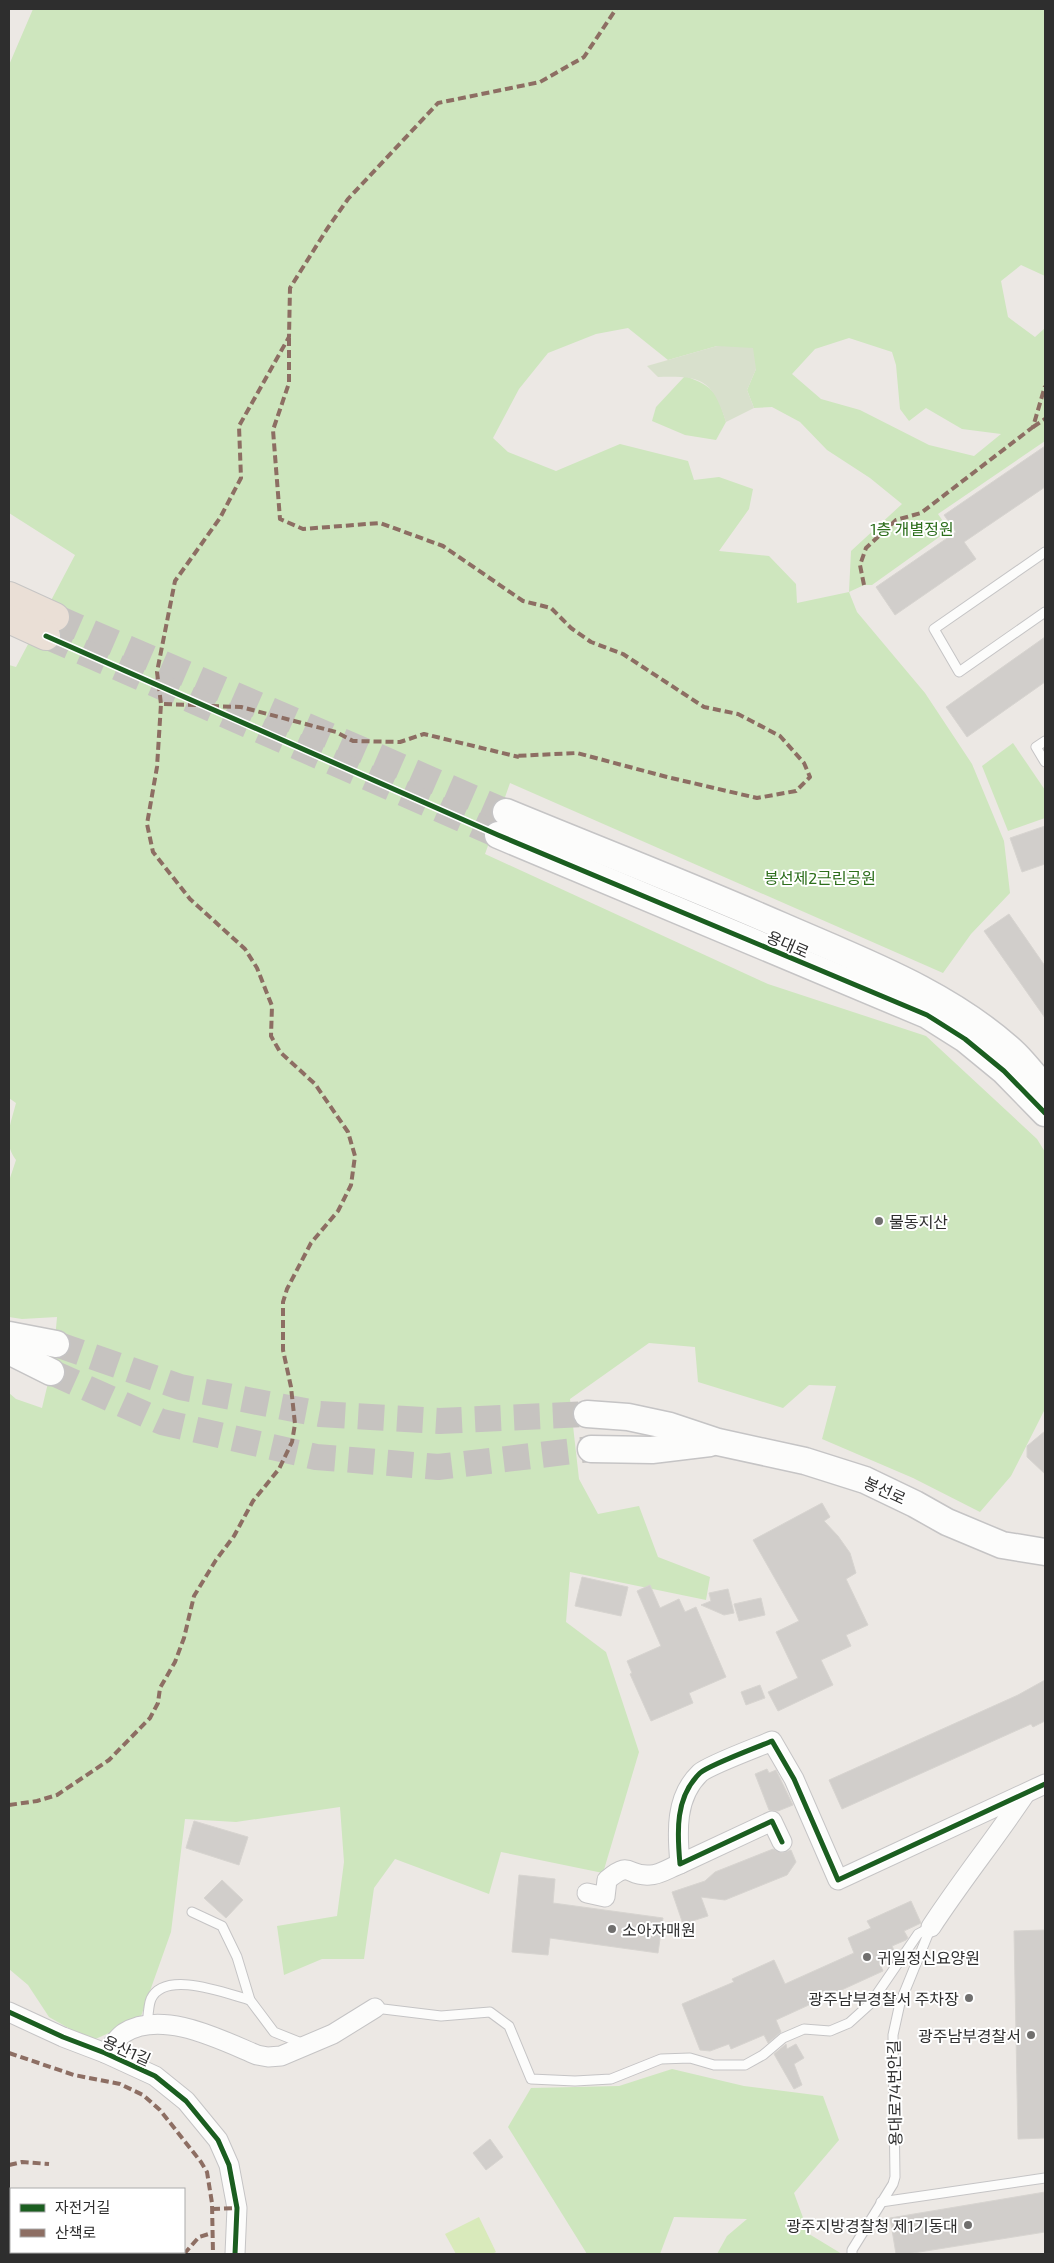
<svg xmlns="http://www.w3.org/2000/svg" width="1054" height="2263" font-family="'Exo 2','Noto Sans KR',sans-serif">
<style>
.green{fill:#cee6be;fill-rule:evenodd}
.cemetery{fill:#d8e0cc}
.pitch{fill:#d9eabb}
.building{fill:#d1cecb;stroke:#d7d4d0}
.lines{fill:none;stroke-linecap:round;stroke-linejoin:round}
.secondary-tunnel{stroke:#c6c3c0;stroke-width:26;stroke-dasharray:26 13;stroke-linecap:butt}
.lane-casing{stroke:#c5c4c5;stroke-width:11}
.street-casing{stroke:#c5c4c5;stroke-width:21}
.secondary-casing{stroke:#c5c4c5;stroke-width:29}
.highway-casing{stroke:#c6c5c4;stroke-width:30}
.lane{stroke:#fcfcfb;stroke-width:9}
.street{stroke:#fcfcfb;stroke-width:19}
.secondary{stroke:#fcfcfb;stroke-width:26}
.highway{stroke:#eadfd6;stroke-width:28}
.quiet{stroke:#8d6e63;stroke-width:4;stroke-dasharray:8 4;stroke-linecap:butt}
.cycleway-casing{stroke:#fff;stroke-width:8}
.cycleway{stroke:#1b5e20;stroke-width:5}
.poi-dot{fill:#706f6e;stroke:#fff;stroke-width:2}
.labels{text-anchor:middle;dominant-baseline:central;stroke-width:4;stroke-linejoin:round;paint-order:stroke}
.park-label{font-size:16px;fill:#2c6e1b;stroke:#fff}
.street-label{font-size:16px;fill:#2e2e2e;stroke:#fff}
.poi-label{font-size:16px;fill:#2e2e2e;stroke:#fff;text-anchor:start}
</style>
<rect width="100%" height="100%" fill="#ece8e4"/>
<g class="green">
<path d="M33,9H1045V276L1021,265L1001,281L1008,317L1035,337L1045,328V441L938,514L949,530L872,585H864L849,592L857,612L925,693L972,764L1004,841L1010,893L971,934L943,973L510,783L485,854L768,984L926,1036L1037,1139L1045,1152V1409L1011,1476L980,1512L913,1478L822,1439L836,1386L809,1385L783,1408L698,1382L695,1347L649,1343L570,1399L579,1479L598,1514L639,1506L658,1557L710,1577L706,1600L570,1572L566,1622L606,1652L639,1752L603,1873L501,1852L489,1894L395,1859L374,1888L364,1959H322L284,1975L277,1926L337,1916L344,1862L340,1807L236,1822L185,1819L171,1932L140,2019L91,2041L49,2017L28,1985L9,1969V1393L16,1399L42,1408L53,1362L57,1317L22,1319L9,1317V1181L16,1160C2,1142 11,1123 16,1103L9,1098V665L16,667L75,555L9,513V65ZM628,328L668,360L717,346L756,369L747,390L754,408L772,407L800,422L827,450L870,478L902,504L851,551L849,592L797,603L796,584L769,556L719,551L749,509L753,489L719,477L694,480L688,461L620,444L556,471L508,452L493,438L519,389L548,353L596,334ZM849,338L892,352L896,365L900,409L909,421L926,408L962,429L1001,434L974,456L929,445L860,410L821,399L792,374L815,349Z"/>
<path d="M685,376C715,387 717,393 726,422L716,440L685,435L652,421L656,407Z"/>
<polygon points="1013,743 1045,790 1045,818 1008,831 982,766"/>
<polygon points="672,2069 744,2086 823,2096 839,2140 794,2193 809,2234 842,2254 717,2254 727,2236 747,2219 674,2217 660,2254 587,2254 508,2127 531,2088 619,2086"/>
</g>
<path class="cemetery" d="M717,346L753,348L756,369L747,390L754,408L726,422C712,379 702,376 658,377L647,366Z"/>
<polygon class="pitch" points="479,2217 496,2252 492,2254 456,2254 445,2234"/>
<g class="building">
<polygon points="1045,446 1045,487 964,542 976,559 895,615 876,587 956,532 944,515"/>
<polygon points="1045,637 1045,682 967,737 946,707"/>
<polygon points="1045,826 1045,864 1022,872 1010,838"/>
<polygon points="1009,914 1045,966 1045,1018 984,931"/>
<polygon points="1045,1431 1045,1474 1027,1457 1027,1446"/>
<polygon points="822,1503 830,1517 824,1521 838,1536 850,1553 856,1573 846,1579 868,1625 846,1635 851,1646 821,1660 833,1685 778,1711 768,1692 798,1678 776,1632 799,1621 753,1540"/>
<polygon points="582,1577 628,1587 621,1616 575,1606"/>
<polygon points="650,1585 660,1608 679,1599 685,1612 696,1607 726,1677 689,1693 693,1703 651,1721 630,1674 632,1673 627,1661 661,1646 637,1591"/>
<polygon points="728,1589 734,1613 724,1615 701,1605 711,1601 709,1593"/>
<polygon points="761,1598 765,1615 739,1621 734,1604"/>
<polygon points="1045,1680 1045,1721 1033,1727 1031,1724 842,1809 829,1780 1018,1695"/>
<polygon points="760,1685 765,1698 746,1705 741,1692"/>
<polygon points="767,1769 769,1773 776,1770 793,1805 778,1811 769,1810 755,1774"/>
<polygon points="194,1821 248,1837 239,1865 186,1848"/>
<polygon points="773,1849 782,1853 791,1850 796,1862 787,1875 725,1900 701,1897 708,1916 683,1924 672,1892 705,1881 715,1872"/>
<polygon points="519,1875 555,1879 553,1903 663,1918 658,1953 550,1938 548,1955 512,1952"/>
<polygon points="222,1880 243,1900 226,1918 204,1898"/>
<polygon points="911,1901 921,1923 904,1931 908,1938 906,1940 892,1946 896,1955 879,1962 883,1971 776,2020 781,2032 768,2043 764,2035 731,2049 729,2044 710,2051 700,2050 682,2004 734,1982 732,1979 774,1960 785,1984 854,1953 848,1938 871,1928 867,1921"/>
<polygon points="1045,1930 1045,2138 1018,2139 1014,1931"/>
<polygon points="786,2044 787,2049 796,2044 804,2058 794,2064 802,2085 794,2089 774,2054"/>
<polygon points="490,2139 503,2157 486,2170 473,2153"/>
<polygon points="1045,2192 1045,2232 907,2254 896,2254 890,2218"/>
</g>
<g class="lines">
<g class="secondary-tunnel">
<polyline points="55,617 506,812"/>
<polyline points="46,636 498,835"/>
<polyline points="56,1344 180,1387 320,1414 439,1421 587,1414"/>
<polyline points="51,1372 162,1422 316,1457 438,1467 591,1449"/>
</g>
<defs>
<g id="lane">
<polyline points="1045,552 934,629 959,672 1045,612"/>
<polyline points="1045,741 1036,747 1045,762"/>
<polyline points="192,1912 222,1926 237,1957 250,2000 274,2032 304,2044"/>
<polyline points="375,2008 441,2016 490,2012 509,2026 531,2079 575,2081 611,2079 661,2059 690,2058 714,2065 745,2065 763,2055 783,2038 804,2029 830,2031 849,2023 870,2004 918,1934 931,1927"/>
<path d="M147,2027C148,2019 148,2006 151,1999C165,1969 227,1994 250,2000"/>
<polyline points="881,2202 1045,2178"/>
<polyline points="852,2254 852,2250 893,2184 895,2177 893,2035 900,2003 931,1927"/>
</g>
<g id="street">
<path d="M782,1842L772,1821L680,1864C677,1832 675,1797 700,1773C709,1765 758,1747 772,1741L794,1779L838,1880L1045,1784"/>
<path d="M587,1893L605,1897L607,1880C632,1859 626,1877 650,1875C660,1875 671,1867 680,1864"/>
<path d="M931,1927C961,1881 995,1839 1025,1794"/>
<polyline points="9,2012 63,2037 105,2053 155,2076 186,2101 218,2140 229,2165 237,2208 235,2254"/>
<path d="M105,2053C111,2047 117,2038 124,2033C162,2009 221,2040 257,2055L268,2057L281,2056L333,2034L375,2008"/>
</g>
<g id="secondary">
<path d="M506,812C598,850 691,886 782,926C862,961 950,993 1015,1054C1026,1065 1035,1077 1045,1088"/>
<polyline points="498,835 927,1015 965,1039 1004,1071 1045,1113"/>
<polyline points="9,1335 56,1344"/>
<polyline points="9,1351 51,1372"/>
<polyline points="587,1414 628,1417 670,1426 718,1442 805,1461 865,1480 915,1504 947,1522 1002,1545 1045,1552"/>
<polyline points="591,1449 652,1450 710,1443"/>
</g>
<g id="highway">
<polyline points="9,596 55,617"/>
<polyline points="9,619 46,636"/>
</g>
</defs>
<use href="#lane" class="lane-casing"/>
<use href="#street" class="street-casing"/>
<use href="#secondary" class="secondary-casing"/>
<use href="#highway" class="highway-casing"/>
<use href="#lane" class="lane"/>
<use href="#street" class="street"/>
<use href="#secondary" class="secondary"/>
<use href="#highway" class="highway"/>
<g class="quiet">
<polyline points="289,338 289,383 273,430 280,519 303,529 380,523 443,546 523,601 551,608 571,628 591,642 623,654 704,707 738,714 780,736 804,763 810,777 796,791 757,798 667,777 577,753 514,756"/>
<polyline points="1033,427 1045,419"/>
<polyline points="864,585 860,565 866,548 896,520 921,513 1033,427 1045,386"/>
<polyline points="196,705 161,704 157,672 175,581 220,518 241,478 239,426 289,337 290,288 327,229 348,199 438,103 540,82 584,57 616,9"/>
<polyline points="211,706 241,707 336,732 353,741 400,742 424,734 519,757"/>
<polyline points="9,1805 37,1801 57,1795 109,1760 150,1718 158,1703 160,1688 175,1662 184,1638 194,1596 216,1560 234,1536 253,1501 279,1469 292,1442 295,1424 291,1387 283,1350 283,1302 287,1289 311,1243 338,1211 351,1185 355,1156 348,1132 315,1084 280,1052 271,1036 272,1006 257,968 245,949 190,899 153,852 147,824 157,767 161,704"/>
<polyline points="9,2053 74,2075 120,2084 143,2095 160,2110 201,2162 207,2172 212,2203 213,2254"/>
<polyline points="9,2165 22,2162 49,2164"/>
<polyline points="212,2209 237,2208"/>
<polyline points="184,2254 199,2237 212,2233"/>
</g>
<defs>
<g id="cycleway">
<polyline points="46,636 498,835 927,1015 965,1039 1004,1071 1045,1113"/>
<path d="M782,1842L772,1821L680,1864C677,1832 675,1797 700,1773C709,1765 758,1747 772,1741L794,1779L838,1880L1045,1784"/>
<polyline points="9,2012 63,2037 105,2053 155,2076 186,2101 218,2140 229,2165 237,2208 235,2254"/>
</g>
</defs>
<use href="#cycleway" class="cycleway-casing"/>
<use href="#cycleway" class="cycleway"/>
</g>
<g class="poi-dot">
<circle cx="879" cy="1221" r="5"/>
<circle cx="612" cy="1929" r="5"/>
<circle cx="867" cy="1957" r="5"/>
<circle cx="969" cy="1998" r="5"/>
<circle cx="1031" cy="2035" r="5"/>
<circle cx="968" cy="2225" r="5"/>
</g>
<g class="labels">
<g class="park-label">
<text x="912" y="528">1층 개별정원</text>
<text x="820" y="877">봉선제2근린공원</text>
</g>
<g class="street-label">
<text transform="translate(788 944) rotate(23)">용대로</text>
<text transform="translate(885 1490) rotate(24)">봉선로</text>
<text transform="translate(127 2050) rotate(24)">용산1길</text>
<text transform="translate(894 2093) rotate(-91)">용대로74번안길</text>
</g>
<g class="poi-label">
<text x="889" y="1221">물동지산</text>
<text x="622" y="1929">소아자매원</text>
<text x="877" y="1957">귀일정신요양원</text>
<text x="959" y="1998" text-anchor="end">광주남부경찰서 주차장</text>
<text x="1021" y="2035" text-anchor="end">광주남부경찰서</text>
<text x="958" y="2225" text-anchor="end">광주지방경찰청 제1기동대</text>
</g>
</g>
<rect width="1054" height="2263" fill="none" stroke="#2e2e2e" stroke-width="20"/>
<rect x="10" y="2188" width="175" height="65" fill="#ffffff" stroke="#ababab"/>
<rect x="20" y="2204" width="25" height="8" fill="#1b5e20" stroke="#ababab"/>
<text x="55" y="2213" font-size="15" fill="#2e2e2e">자전거길</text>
<rect x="20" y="2229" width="25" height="8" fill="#8d6e63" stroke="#ababab"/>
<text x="55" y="2238" font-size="15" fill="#2e2e2e">산책로</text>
</svg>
